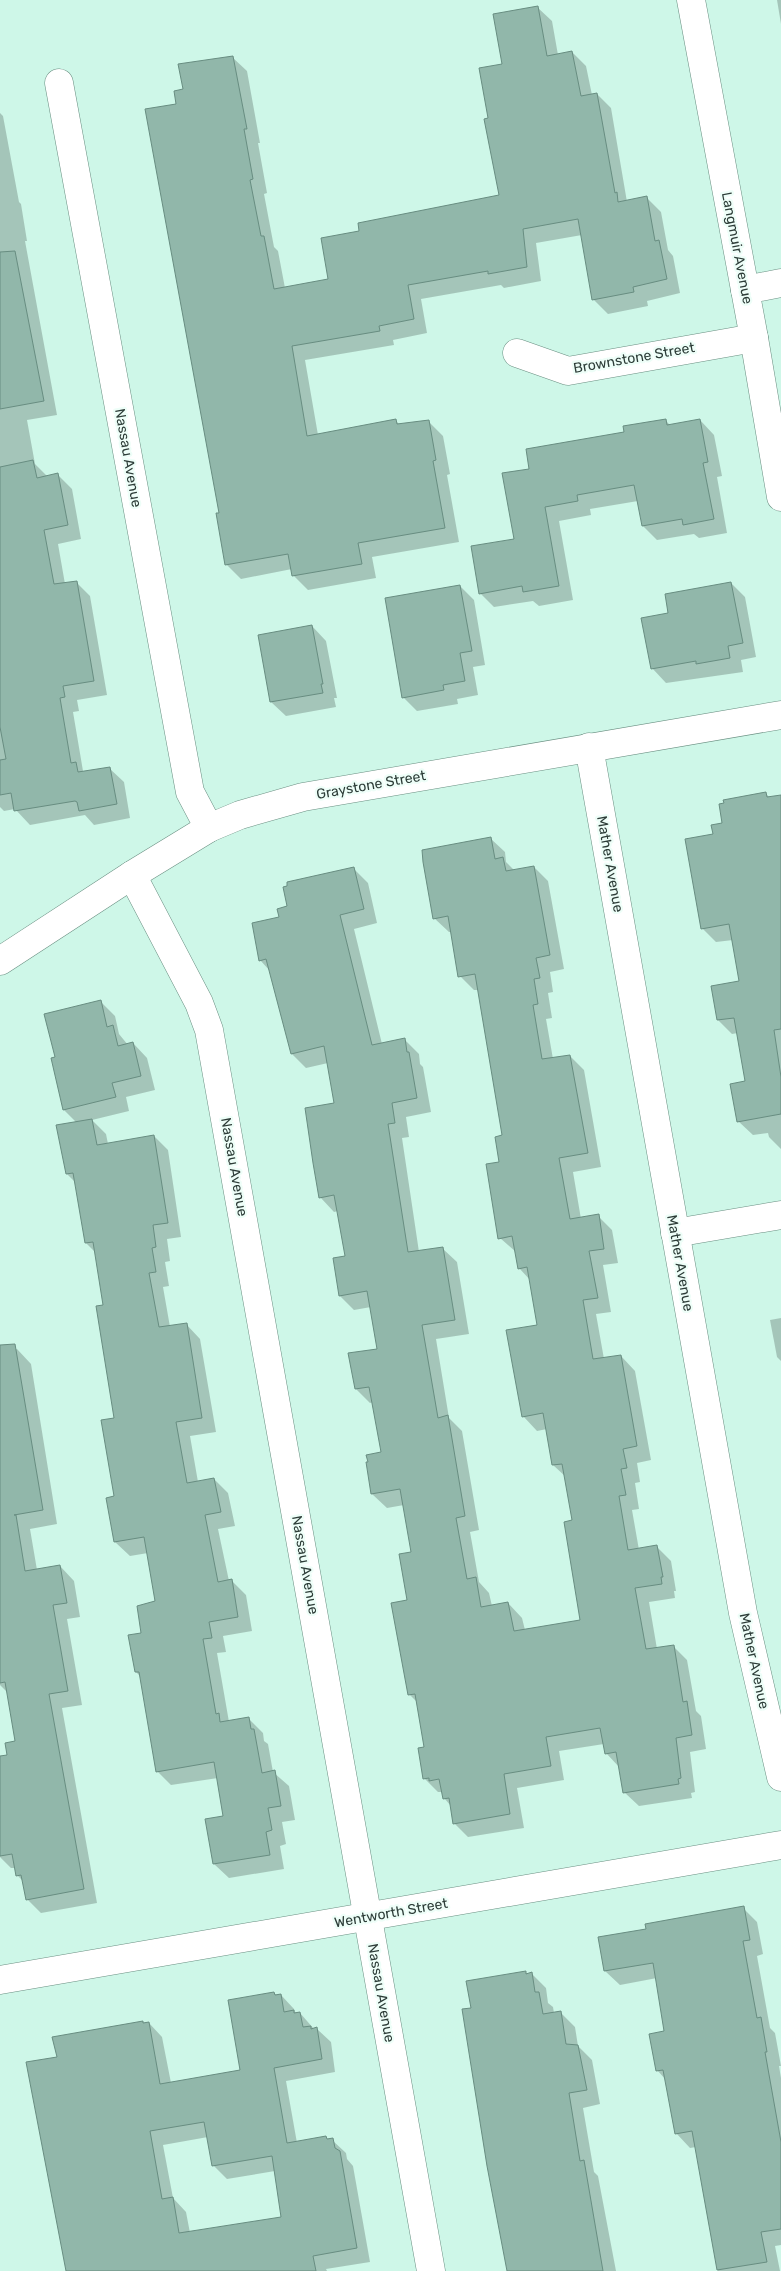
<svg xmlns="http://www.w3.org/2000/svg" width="781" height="2271" font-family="Rubik,sans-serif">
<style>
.shadow{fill:#0003;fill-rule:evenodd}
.building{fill:#91b7aa;stroke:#688d81;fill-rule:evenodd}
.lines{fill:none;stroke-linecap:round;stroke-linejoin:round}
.street-casing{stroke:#6a8f82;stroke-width:29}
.secondary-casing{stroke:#6a8f82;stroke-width:29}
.street{stroke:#fff;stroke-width:28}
.secondary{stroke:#fff;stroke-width:28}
.labels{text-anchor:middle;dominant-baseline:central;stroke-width:4.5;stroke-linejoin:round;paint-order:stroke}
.street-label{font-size:14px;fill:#2d3d38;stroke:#eefef8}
</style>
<rect width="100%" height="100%" fill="#cef7e8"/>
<g class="shadow">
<polygon points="777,0 781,0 781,24"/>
<polygon points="537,7 552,21 558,55 572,52 586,66 592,95 597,94 611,108 627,202 647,198 661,212 668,250 673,256 680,293 647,301 648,306 608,314 593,299 582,235 536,243 541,281 504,288 501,285 421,299 427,333 393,340 394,345 305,360 318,435 395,420 400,425 429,422 443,436 450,474 447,475 459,542 372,557 376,578 308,590 294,576 292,569 241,579 226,564 220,514 178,105 184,90 232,57 247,71 260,143 258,143 267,193 264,194 274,247 278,251 285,288 330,280 361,232 500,196 489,119 504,65"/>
<polygon points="0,113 3,116 19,202 21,204 27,241 25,241 57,415 27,420 35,464 48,477 58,475 72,489 81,539 58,544 65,584 76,582 90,596 107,695 77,700 79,711 73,712 83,771 85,772 109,768 124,782 130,818 94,825 85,815 30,825 15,809 4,811 0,807"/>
<polygon points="665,420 671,426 700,420 714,435 722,476 717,477 727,533 699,538 694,534 657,540 643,526 638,501 590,509 591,515 559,521 573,600 539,606 533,601 494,607 480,593 515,540 531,470 626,433"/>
<polygon points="731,583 745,597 756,657 741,660 743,672 666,683 652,668 669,614"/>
<polygon points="460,586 474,600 485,665 473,667 478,695 457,699 458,704 417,711 403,697"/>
<polygon points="312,626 326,641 337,698 334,698 336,707 286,716 271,702"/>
<polygon points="766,794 770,798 781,796 781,1149 769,1137 768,1133 753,1135 738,1121 746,1082 738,1033 732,1034 718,1020 741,982 733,940 716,942 702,928 714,835 724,824"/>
<polygon points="490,838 505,852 506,862 515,871 534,867 548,881 564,969 550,972 553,992 548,993 552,1018 546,1019 553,1059 570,1056 584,1070 601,1167 573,1172 581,1219 598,1216 612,1230 618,1263 603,1265 611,1312 596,1314 604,1359 621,1356 635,1371 651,1460 637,1463 640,1482 635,1483 639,1509 632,1510 639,1550 657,1547 671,1561 676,1591 674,1591 675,1598 649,1602 657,1649 673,1646 687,1660 696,1711 701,1716 706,1749 690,1752 695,1792 691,1793 692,1798 639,1806 624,1792 620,1768 606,1753 604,1744 559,1751 564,1780 517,1788 524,1828 468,1837 454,1823 451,1806 444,1798 443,1792 438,1792 424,1778 426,1748 418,1703 409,1694 409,1601 412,1553 404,1505 387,1508 372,1494 382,1453 373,1402 370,1403 356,1389 379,1350 371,1307 354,1310 340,1296 346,1257 338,1211 334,1212 320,1197 335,1104 328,1063 306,1068 292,1054 270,971 260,960 281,918 288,907 354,869 368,883 377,923 354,929 382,1044 405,1040 419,1054 420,1064 423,1067 431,1112 406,1117 409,1137 402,1138 419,1252 442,1248 457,1262 469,1334 436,1339 449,1418 462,1431 479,1530 470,1532 479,1582 489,1593 492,1606 508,1603 522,1618 525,1630 582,1621 574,1521 566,1477 553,1465 547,1429 537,1431 523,1416 538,1326 531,1281 519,1268 516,1252 500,1238 501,1163 504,1137 479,990 474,990 460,976 452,932 449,932 434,918"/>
<polygon points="101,1002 115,1016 119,1034 128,1045 133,1043 147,1058 155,1090 126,1097 129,1111 92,1120 106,1134 108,1144 154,1136 168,1150 181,1237 167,1239 170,1261 165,1262 169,1286 163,1287 170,1327 186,1324 200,1339 216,1432 190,1436 198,1482 214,1479 228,1493 235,1526 218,1529 229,1581 231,1580 246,1595 252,1631 223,1636 226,1652 217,1653 229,1722 249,1719 263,1733 264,1741 268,1744 273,1772 289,1786 295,1820 282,1822 286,1844 280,1846 284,1869 229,1878 214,1864 207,1820 225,1817 218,1778 171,1785 157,1771 141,1677 136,1672 143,1634 156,1602 148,1553 130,1556 115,1542 116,1419 105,1306 96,1253 86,1243 76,1183 67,1174 77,1123 64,1110 56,1058"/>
<polygon points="781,1318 781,1361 777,1357 770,1320"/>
<polygon points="17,1349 31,1364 57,1524 30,1529 37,1570 60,1566 74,1581 80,1617 67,1619 82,1705 62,1708 97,1903 41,1913 27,1899 24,1882 17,1875 16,1868 11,1868 0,1857 0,1758 8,1756 17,1742 8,1693 0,1685 0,1352"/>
<polygon points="743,1908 757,1922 763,1954 757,1956 770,2028 775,2033 781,2066 779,2066 781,2078 781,2245 775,2246 780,2271 718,2271 696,2147 690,2148 676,2133 666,2080 657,2070 667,2032 657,1978 620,1985 605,1971 600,1938 647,1930"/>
<polygon points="525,1972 528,1974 532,1974 546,1988 548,2003 553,2007 554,2013 560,2012 575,2027 578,2046 592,2060 600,2104 583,2108 594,2172 598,2176 616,2271 508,2271 472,2009"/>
<path d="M274,1993L277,1996L281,1995L294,2009L296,2014L300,2013L314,2029H317L331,2042L335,2072L286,2081L297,2143L326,2138L329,2140H332L346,2153L347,2159L353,2166L370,2262L326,2269L327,2271H67L58,2058L143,2022L145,2024L149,2023L162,2037L171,2083L241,2071ZM208,2137L214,2166L227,2179L275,2171L283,2218L190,2233L186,2212L173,2198L163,2145Z"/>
</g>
<g class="building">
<polygon points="538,6 547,56 572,51 581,96 597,93 615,193 617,192 618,202 647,196 655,241 659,240 667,279 633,287 634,292 592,300 578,219 523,229 527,267 488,274 488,271 408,285 414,319 379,326 380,331 292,346 307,436 396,419 397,424 429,420 436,460 433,461 445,528 358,543 362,564 292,576 288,554 225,565 216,513 219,513 145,109 176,104 174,91 183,89 178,64 233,56 247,129 244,129 253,179 250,180 261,236 264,236 274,289 328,279 321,238 359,231 358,223 499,195 484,119 488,118 479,68 502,64 493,14"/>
<polygon points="15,251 44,401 0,409 0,252"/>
<polygon points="666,419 667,425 700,419 708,462 703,463 714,519 683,525 682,519 642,526 634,485 577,495 578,501 545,507 559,586 523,592 522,586 479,594 471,546 514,539 502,473 529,469 526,449 624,432 623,426"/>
<polygon points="33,460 37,478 58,473 68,525 44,530 54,584 77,581 94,681 63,686 65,697 60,698 71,763 76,762 78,772 110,767 117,804 79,811 77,802 75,801 14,811 11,793 0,795 0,760 6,759 0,727 0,467"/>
<polygon points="731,582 743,643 728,646 730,658 696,664 696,661 651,669 641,618 668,613 665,594"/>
<polygon points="460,585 472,651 460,653 465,681 443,685 444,690 402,698 385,598"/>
<polygon points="312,625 323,684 321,684 323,693 270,702 258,635"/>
<polygon points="766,792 767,797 781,795 781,1029 774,1030 781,1077 781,1114 737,1122 730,1084 745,1081 734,1018 717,1020 711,986 739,981 729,924 701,929 685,839 713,834 711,825 722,823 719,804 724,803 723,800"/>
<polygon points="491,837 495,859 503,857 506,871 534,866 550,955 536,958 540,978 534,979 538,1004 533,1005 542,1059 570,1055 588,1153 559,1158 570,1219 599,1214 604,1249 589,1251 598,1298 583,1300 593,1359 621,1355 637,1446 623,1449 627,1468 621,1469 626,1495 619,1496 628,1550 657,1545 663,1577 661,1577 662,1584 635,1588 646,1649 674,1645 683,1702 687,1701 692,1735 676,1738 681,1778 678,1779 679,1784 623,1793 616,1752 605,1754 600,1728 546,1737 551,1766 504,1774 510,1814 453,1824 449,1798 443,1799 439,1779 429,1781 429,1778 423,1779 418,1748 424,1747 415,1694 408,1695 391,1603 407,1600 399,1554 411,1552 400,1489 371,1494 366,1462 368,1462 366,1455 381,1452 369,1387 355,1389 348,1353 377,1349 367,1291 339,1296 333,1258 345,1256 334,1195 319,1198 313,1163 305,1108 334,1103 324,1046 291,1054 266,959 259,961 252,923 279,917 277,909 287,906 283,887 287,886 287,882 354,867 364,909 340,915 372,1045 405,1038 407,1052 409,1052 417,1098 392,1103 395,1123 388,1124 408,1252 443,1247 455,1320 422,1325 438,1418 448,1415 465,1516 456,1518 467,1579 476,1577 481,1607 508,1602 514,1631 580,1620 564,1522 572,1520 562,1464 552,1465 543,1413 522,1417 506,1330 537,1325 527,1267 518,1269 512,1236 498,1239 486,1164 499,1162 495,1137 502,1135 475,974 458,977 448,916 433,919 423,862 422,850"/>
<polygon points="101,1000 107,1027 113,1025 118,1046 133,1042 141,1076 112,1083 116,1097 63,1110 51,1058 55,1057 44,1014"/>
<polygon points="92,1119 97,1145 154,1135 168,1223 153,1225 156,1247 152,1248 156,1272 149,1273 159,1327 187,1323 202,1418 176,1422 187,1483 214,1478 221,1512 205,1515 218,1582 232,1579 238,1617 209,1622 212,1638 203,1639 216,1714 219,1713 220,1722 249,1717 251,1729 254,1729 262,1773 275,1770 281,1806 268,1808 272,1830 266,1832 270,1855 213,1864 205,1819 223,1816 214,1762 156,1772 139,1672 135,1672 128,1635 141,1633 137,1606 155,1601 144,1537 114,1542 106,1498 114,1496 101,1420 114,1418 96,1306 103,1305 93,1242 85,1243 73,1173 66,1174 56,1125"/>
<polygon points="15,1344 43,1510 14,1515 16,1515 25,1571 60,1565 67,1603 53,1605 68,1691 49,1694 84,1889 26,1900 21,1875 16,1876 12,1854 0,1856 0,1756 7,1755 5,1743 15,1741 5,1682 0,1683 0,1345"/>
<polygon points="744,1906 750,1940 743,1941 757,2018 761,2017 767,2052 765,2052 781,2142 781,2229 761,2232 767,2262 717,2270 692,2131 675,2134 663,2070 656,2071 649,2034 664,2031 653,1963 604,1971 598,1937 646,1929 645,1924"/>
<polygon points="526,1971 526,1974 532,1972 535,1992 539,1992 543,2014 561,2011 566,2044 578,2045 587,2090 569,2093 580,2161 584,2160 603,2271 507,2271 487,2166 462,2009 471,2008 466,1981"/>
<path d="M274,1992L275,1995L281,1994L284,2012L294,2010V2013L300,2012L303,2027L311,2026V2029L317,2027L322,2059L274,2068L287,2143L326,2136L327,2139L333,2138L335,2148L340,2151L357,2248L313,2256L316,2271H66L26,2062L57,2057L52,2037L143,2021V2023L149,2022L160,2084L240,2070L228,2000ZM204,2122L212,2166L272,2156L281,2217L179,2233L173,2197L162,2199L150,2131Z"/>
</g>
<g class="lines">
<defs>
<g id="street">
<polyline points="691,0 754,338 781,497"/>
<polyline points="59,83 190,792 209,828"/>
<polyline points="745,290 781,283"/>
<polyline points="517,353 568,371 754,338"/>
<polyline points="589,747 743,1613 781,1777"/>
<polyline points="132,875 199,1003 209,1030 431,2271"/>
<polyline points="0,961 132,875 209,828 240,815 303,797 781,715"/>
<polyline points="675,1233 781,1215"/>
</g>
<polyline id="secondary" points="0,1980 781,1845"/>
</defs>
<use href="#street" class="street-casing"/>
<use href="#secondary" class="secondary-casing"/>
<use href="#street" class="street"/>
<use href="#secondary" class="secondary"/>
</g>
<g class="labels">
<g class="street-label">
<text transform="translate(737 248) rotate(79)">Langmuir Avenue</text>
<text transform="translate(634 358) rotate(-10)">Brownstone Street</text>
<text transform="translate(128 458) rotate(80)">Nassau Avenue</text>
<text transform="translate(371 785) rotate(-10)">Graystone Street</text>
<text transform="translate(610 864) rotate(80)">Mather Avenue</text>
<text transform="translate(234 1167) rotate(80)">Nassau Avenue</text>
<text transform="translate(680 1263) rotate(80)">Mather Avenue</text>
<text transform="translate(305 1565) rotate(80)">Nassau Avenue</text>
<text transform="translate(754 1661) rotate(78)">Mather Avenue</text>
<text transform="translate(391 1913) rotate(-10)">Wentworth Street</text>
<text transform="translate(381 1993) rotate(80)">Nassau Avenue</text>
</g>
</g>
</svg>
